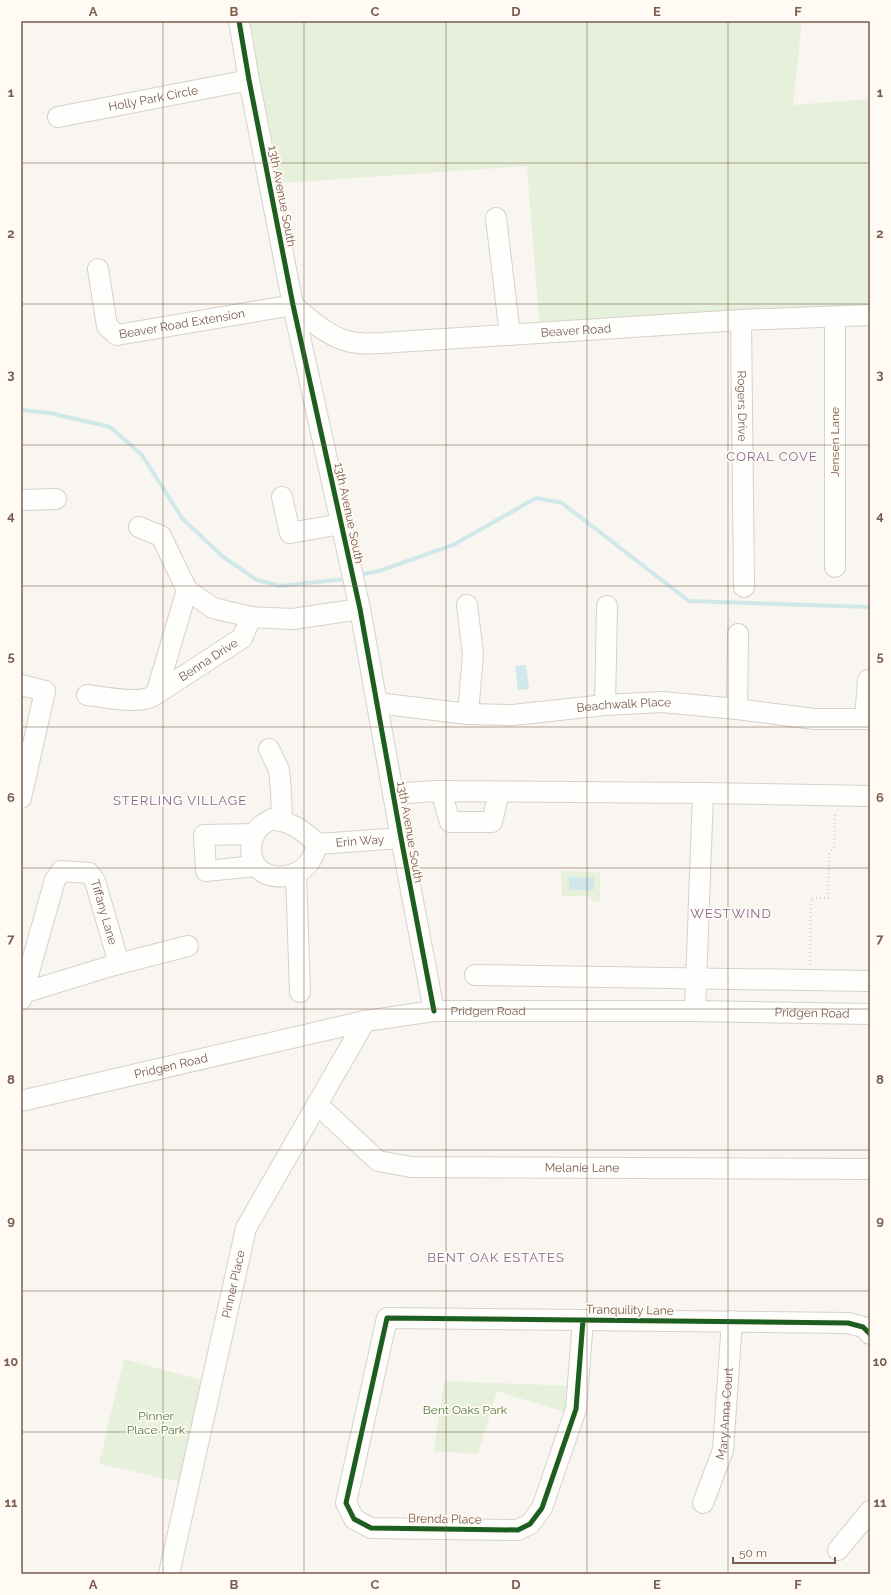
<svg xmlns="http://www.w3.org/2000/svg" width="891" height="1595" font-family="Raleway,sans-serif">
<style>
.green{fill:#e7f0db}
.water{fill:#d0e8ea}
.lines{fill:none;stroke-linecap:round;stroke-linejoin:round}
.stream{stroke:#d0e8ea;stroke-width:4}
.minor-casing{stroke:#d7d1cb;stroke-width:22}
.path{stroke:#dcd5d0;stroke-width:2.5;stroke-dasharray:1 3;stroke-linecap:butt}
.minor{stroke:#fefefd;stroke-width:20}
.cycleway-casing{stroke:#fffaf3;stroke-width:8}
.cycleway{stroke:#1b5e20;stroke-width:5}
.grid{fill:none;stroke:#7a5c4d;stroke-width:1;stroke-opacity:0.55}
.labels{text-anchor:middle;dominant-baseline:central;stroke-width:3.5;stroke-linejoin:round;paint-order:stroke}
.street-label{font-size:12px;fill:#7a5c4d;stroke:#fffaf3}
.park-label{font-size:12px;fill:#537a41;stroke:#fffaf3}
.neighbourhood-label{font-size:13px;letter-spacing:1px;fill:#846695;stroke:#fffaf3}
.neatline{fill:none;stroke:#7a5c4d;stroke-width:1.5}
.grid-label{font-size:13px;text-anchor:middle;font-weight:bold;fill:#7a5c4d}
</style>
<rect width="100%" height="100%" fill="#f9f5f0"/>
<g class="green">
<polygon points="241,21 802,21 793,105 870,99 870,315 540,333 527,166 269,184"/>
<polygon points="561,871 600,872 600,901 594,901 589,896 562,896"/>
<polygon points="124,1359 212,1383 189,1484 99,1464"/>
<polygon points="444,1381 578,1386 574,1415 497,1391 478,1454 434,1451"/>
</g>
<g class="water">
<polygon points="526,665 529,689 518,690 515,666"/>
<rect x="569" y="877" width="25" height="13"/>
</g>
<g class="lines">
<g class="stream">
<polyline points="21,410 50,413 110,427 142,455 182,518 222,556 257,580 280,586 345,579"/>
<polyline points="364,574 379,571 453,545 536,498 562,503 689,601 870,607"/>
</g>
<defs>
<g id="minor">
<polyline points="239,21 249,80 293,305 360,609 401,838 434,1011"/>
<path id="s1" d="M58,117L249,80"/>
<polyline points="496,218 510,335"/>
<path id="s2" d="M98,269L107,326L117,335L293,305"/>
<path id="s3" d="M293,305C311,321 334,342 359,343C366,344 374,343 381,343L741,320L870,315"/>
<path id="s4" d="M741,320L744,587"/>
<polyline points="282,497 290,533 341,524"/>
<polyline points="21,500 56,499"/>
<polyline points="139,527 161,536 187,590 213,608 251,617 293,619 360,609"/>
<polyline points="835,567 835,317"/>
<path id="s5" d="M187,590L156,694L242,638L251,617"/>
<polyline points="467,605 473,654 468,714"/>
<polyline points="21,685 45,691 21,798"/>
<path d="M87,695C105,697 142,706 156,694"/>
<path id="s6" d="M377,703L468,714L513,715L605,705L662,702L737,709L814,719H870"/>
<polyline points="605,705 607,606"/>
<polyline points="737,709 738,634"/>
<polyline points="865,719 868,680 870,680"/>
<polyline points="269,749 279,770 281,790 282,821"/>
<polyline points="441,791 450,822 492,822 499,792"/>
<polyline points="703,793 870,796"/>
<polyline points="393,794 435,791 703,793 695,1011"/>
<polyline points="255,834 204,835 206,871 256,866"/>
<path id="s7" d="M318,844C315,850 313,858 308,864C296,878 269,882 256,866C249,857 250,839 257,830C260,825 267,822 272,819C294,823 302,830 318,844L401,838"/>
<polyline points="296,873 300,992"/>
<polyline points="114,965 188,946"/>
<polyline points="475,975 870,981"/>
<path id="s8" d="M21,1000L23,993L55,880L61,871L89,873L95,881L117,957L114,965L23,993"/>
<path id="s9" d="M21,1101L365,1021L434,1011H695L870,1014"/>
<path id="s10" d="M317,1104L378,1161L411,1167L870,1169"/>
<polyline points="583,1320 576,1409 542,1508 530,1524 518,1530 371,1528 354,1519 346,1503 387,1318 848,1323 863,1327 870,1334"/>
<path id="s11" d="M703,1503L723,1450L732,1321"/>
<polyline points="838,1550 870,1511"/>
<path id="s12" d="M169,1574L246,1228L365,1021"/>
</g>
</defs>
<use href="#minor" class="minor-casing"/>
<polyline class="path" points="810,965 811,898 828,898 829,854 834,848 835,812"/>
<use href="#minor" class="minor"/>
<defs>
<g id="cycleway">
<polyline points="239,21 249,80 293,305 360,609 401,838 434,1011"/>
<polyline points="583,1320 576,1409 542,1508 530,1524 518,1530 371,1528 354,1519 346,1503 387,1318 848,1323 863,1327 870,1334"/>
</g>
</defs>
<use href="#cycleway" class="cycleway-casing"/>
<use href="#cycleway" class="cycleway"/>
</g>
<path class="grid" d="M163,21V1574M304,21V1574M446,21V1574M587,21V1574M728,21V1574M21,163H870M21,304H870M21,445H870M21,586H870M21,727H870M21,868H870M21,1009H870M21,1150H870M21,1291H870M21,1432H870"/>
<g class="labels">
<g class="street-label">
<text stroke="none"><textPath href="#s1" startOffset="97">Holly Park Circle</textPath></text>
<text transform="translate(282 196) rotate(79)">13th Avenue South</text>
<text stroke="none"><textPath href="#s2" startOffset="137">Beaver Road Extension</textPath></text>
<text stroke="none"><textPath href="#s3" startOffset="295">Beaver Road</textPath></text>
<text stroke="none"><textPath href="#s4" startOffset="86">Rogers Drive</textPath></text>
<text transform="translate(835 442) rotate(-90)">Jensen Lane</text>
<text transform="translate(349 513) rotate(78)">13th Avenue South</text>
<text stroke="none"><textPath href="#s5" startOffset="171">Benna Drive</textPath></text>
<text stroke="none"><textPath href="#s6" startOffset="248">Beachwalk Place</textPath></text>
<text transform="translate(410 832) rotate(80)">13th Avenue South</text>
<text stroke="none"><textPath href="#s7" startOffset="233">Erin Way</textPath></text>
<text stroke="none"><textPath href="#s8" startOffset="206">Tiffany Lane</textPath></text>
<text stroke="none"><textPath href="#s9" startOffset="477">Pridgen Road</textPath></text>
<text stroke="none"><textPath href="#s9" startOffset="801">Pridgen Road</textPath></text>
<text stroke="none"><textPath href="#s9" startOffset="154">Pridgen Road</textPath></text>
<text stroke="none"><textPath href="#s10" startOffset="288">Melanie Lane</textPath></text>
<text stroke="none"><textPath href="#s12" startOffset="297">Pinner Place</textPath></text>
<text transform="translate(630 1310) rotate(1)">Tranquility Lane</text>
<text stroke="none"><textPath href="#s11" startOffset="93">Mary Anna Court</textPath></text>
<text transform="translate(445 1519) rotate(1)">Brenda Place</text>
</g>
<g class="park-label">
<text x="465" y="1410">Bent Oaks Park</text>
<text x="156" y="1416">Pinner<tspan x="156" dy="14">Place Park</tspan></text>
</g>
<g class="neighbourhood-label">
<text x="772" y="456">CORAL COVE</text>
<text x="180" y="800">STERLING VILLAGE</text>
<text x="731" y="913">WESTWIND</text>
<text x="496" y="1257">BENT OAK ESTATES</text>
</g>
</g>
<rect width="891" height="1595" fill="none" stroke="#fffaf3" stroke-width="44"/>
<path d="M733 1557v6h102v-6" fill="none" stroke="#7a5c4d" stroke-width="2"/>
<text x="739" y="1557" font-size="12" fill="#7a5c4d" stroke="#fffaf3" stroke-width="3" paint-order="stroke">50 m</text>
<rect x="22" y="22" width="847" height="1551" class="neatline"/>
<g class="grid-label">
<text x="93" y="16">A</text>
<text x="234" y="16">B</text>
<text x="375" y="16">C</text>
<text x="516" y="16">D</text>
<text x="657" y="16">E</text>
<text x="798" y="16">F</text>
<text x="11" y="97">1</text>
<text x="880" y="97">1</text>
<text x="11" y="238">2</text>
<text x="880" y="238">2</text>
<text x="11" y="379">3</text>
<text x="880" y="379">3</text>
<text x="11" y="520">4</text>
<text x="880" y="520">4</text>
<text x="11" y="661">5</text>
<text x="880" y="661">5</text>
<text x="11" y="802">6</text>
<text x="880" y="802">6</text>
<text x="11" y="943">7</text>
<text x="880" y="943">7</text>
<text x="11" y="1084">8</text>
<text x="880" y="1084">8</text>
<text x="11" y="1225">9</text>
<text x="880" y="1225">9</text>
<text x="11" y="1366">10</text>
<text x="880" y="1366">10</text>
<text x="11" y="1507">11</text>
<text x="880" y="1507">11</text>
<text x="93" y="1589">A</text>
<text x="234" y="1589">B</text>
<text x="375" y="1589">C</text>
<text x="516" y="1589">D</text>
<text x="657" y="1589">E</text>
<text x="798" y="1589">F</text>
</g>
</svg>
